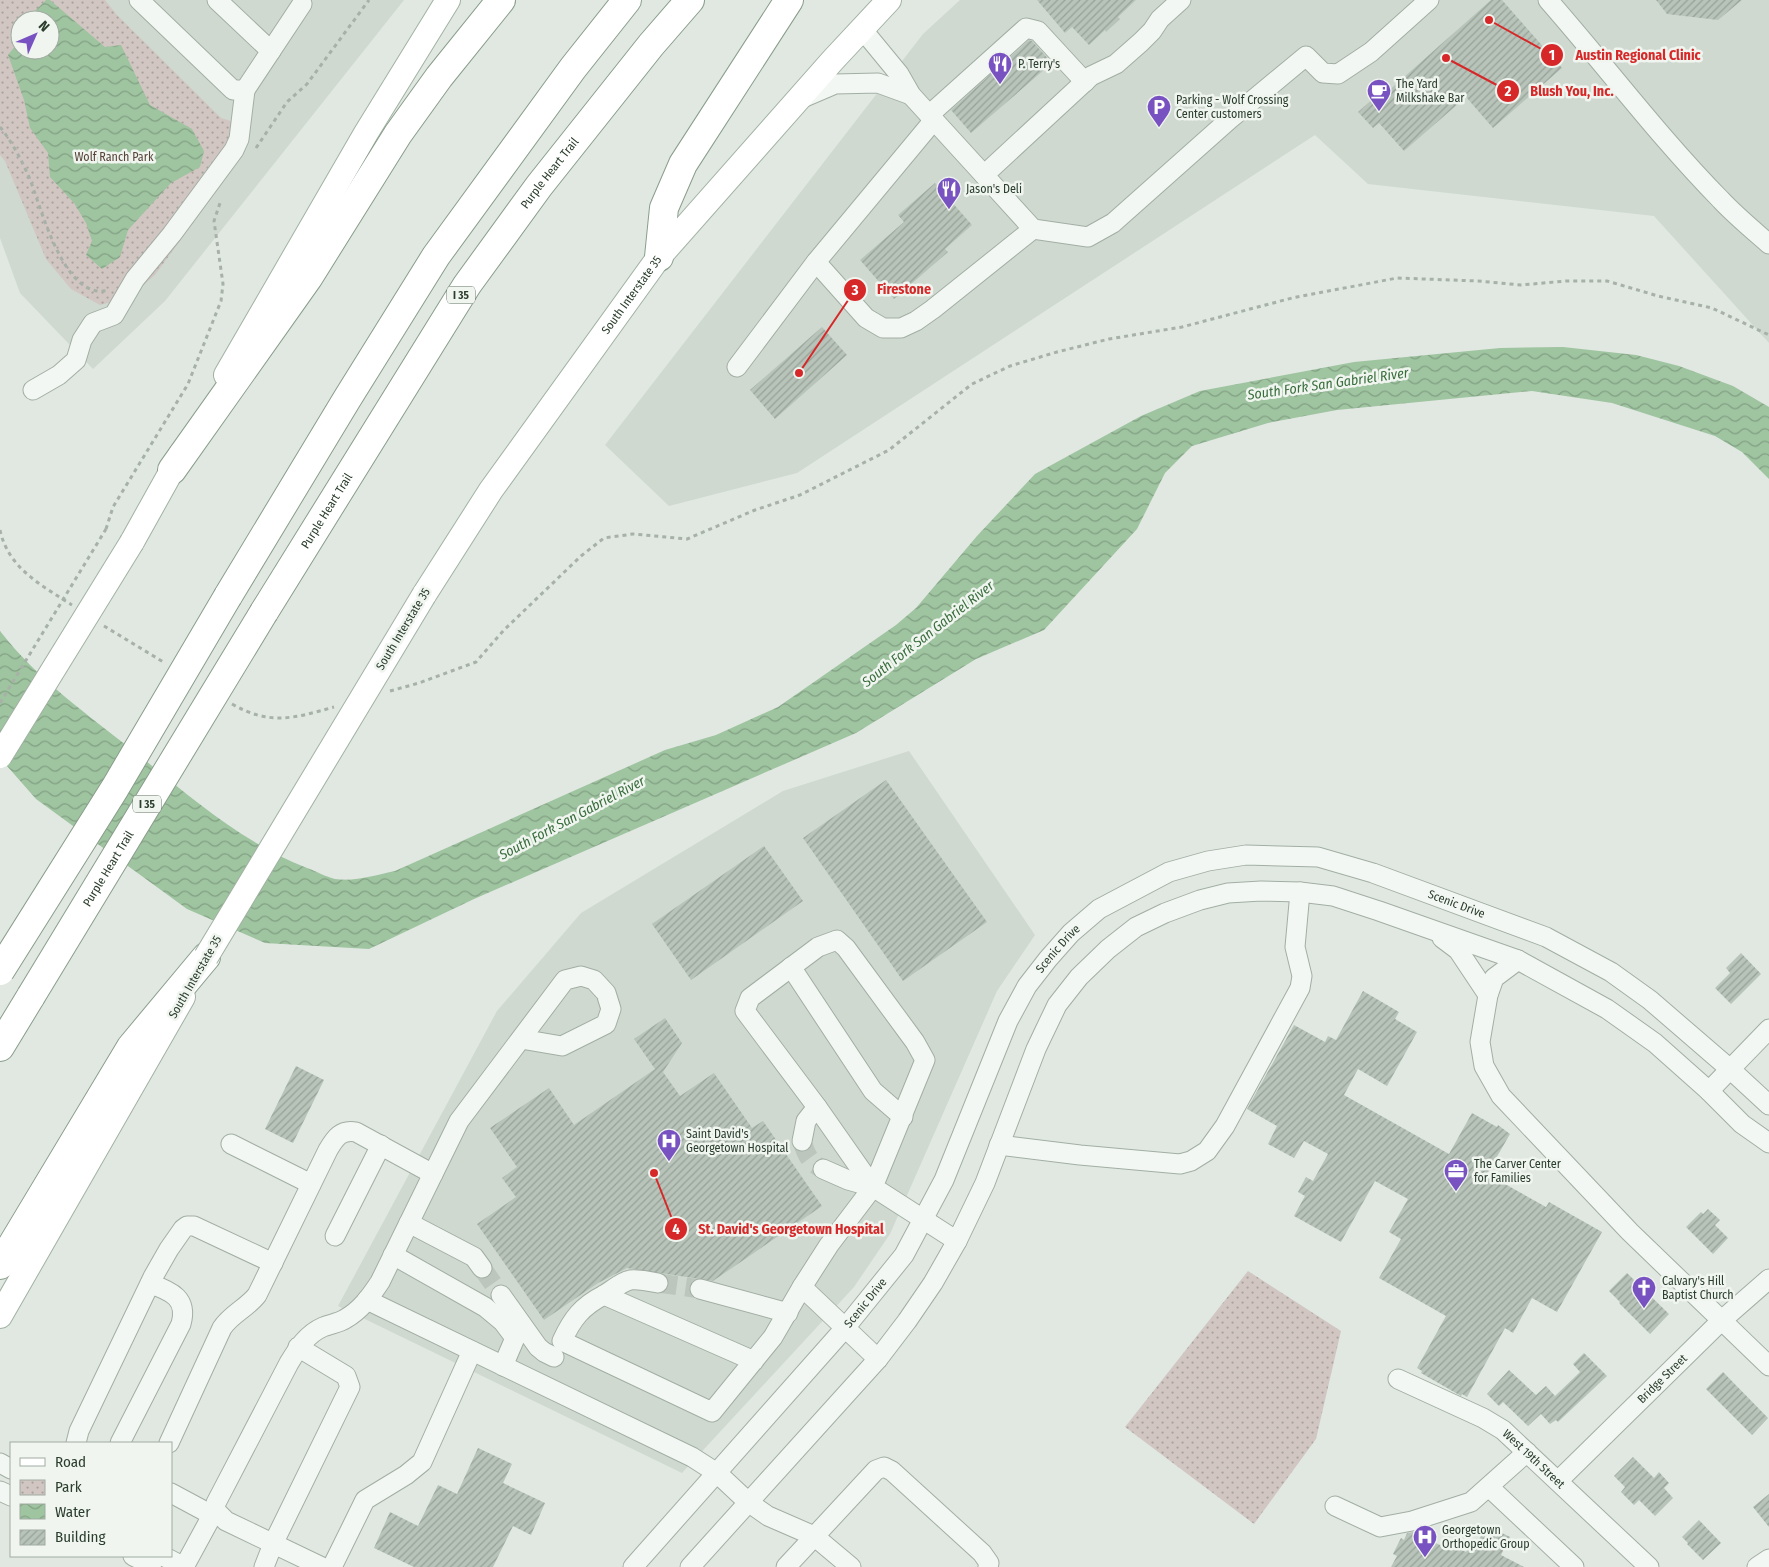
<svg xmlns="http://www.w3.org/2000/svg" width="1769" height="1567" font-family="'Fira Sans Condensed',sans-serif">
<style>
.built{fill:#cfd9d0;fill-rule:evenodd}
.park{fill:url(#park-dots);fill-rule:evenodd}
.water{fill:url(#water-waves)}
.building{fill:url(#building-hatch)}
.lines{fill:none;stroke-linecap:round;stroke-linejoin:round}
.minor-tunnel{stroke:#bcc6bd;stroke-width:19;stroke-dasharray:19 9;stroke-linecap:butt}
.minor-casing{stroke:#a2aea4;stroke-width:21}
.major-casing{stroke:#a1b2a3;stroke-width:26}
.highway-casing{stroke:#899d8b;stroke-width:30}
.path{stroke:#a7b1a8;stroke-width:3;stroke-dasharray:4 4;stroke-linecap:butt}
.minor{stroke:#f3f7f3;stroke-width:19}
.major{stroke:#fff;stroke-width:24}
.highway{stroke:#fff;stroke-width:28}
.major-bridge-casing{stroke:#a1b2a3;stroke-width:26;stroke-linecap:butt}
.highway-bridge-casing{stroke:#899d8b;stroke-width:30;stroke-linecap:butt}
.path-bridge{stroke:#a7b1a8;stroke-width:3;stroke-dasharray:4 4;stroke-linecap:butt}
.major-bridge{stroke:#fff;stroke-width:24}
.highway-bridge{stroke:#fff;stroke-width:28}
.labels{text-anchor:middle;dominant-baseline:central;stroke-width:5;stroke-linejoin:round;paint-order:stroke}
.shield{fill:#f0f5f0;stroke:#667568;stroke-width:1}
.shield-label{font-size:11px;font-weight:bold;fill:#2b3e2d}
.poi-label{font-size:12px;fill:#2b3e2d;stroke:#f0f5f0;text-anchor:start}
.park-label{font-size:12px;fill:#584339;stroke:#f0f5f0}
.street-label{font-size:12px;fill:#2b3e2d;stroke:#f0f5f0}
.water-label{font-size:14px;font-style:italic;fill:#396d3c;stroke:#f0f5f0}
.leader{fill:none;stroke:#d62828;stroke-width:2}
.callout-dot{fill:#d62828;stroke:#f0f5f0;stroke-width:2}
.mark-label{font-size:15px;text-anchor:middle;font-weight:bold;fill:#fff}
.callout-label{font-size:14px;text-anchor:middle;font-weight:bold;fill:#d62828;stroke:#f0f5f0;stroke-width:5;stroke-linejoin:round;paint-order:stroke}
</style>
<defs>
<pattern id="park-dots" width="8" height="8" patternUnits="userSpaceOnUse" patternTransform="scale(1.25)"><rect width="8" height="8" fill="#d1c6c2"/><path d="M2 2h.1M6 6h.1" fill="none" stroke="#aaa29e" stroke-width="1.8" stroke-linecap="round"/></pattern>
<pattern id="water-waves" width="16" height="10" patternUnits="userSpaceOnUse" patternTransform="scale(1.25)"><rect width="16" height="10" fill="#9fc4a0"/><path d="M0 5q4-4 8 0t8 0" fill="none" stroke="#82a183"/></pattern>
<pattern id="building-hatch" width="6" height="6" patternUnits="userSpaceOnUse" patternTransform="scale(1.25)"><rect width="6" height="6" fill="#b8c4ba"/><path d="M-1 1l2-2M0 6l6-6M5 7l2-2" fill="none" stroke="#96a198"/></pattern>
</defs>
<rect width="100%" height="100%" fill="#e0e8e1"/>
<g class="built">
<path d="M0,0H404L165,301L93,369L20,293L0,238ZM20,20H50V50H20Z"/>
<polygon points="960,0 1769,0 1769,343 1654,216 1368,184 1315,135 797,473 669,506 605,445 923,34"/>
<polygon points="909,751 1035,935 997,991 890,1234 854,1287 682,1473 338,1306 497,1011 581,913 783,791"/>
</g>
<g class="park">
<path d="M0,0H105L117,15L221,118L234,122L247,142L231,171L155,275L128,298L100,305L71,289L46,259L5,161L0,155ZM20,20H50V50H20Z"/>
<polygon points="1248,1271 1341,1331 1316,1439 1254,1524 1125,1427"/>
</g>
<g class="water">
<polygon points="46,0 50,0 105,47 121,45 150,105 192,129 204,151 200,167 171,183 128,230 120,257 102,269 86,255 92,241 86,223 74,203 50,177 48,153 30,128 24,100 8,55 20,40 20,50 50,50 50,20 26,20"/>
<path d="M1563,347L1636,355L1679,366L1733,386L1769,407V479L1742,452L1715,436L1612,403L1532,391L1337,410L1268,423L1192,446L1165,473L1137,529L1044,630L976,659L856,733L474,899L369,949L265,943L187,909L36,799L0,758V631C37,679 88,715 135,752C189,796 241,842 307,868C316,871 326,877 335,879C355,882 376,875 395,871L665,750L716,735L778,707L896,625L916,608L977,536L1035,474L1141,416L1200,391L1354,362L1500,348Z"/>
</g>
<g class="building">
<polygon points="1037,0 1136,0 1118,17 1120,19 1106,32 1105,30 1089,45 1072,27 1065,33"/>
<polygon points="1491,0 1502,0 1562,68 1493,128 1466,97 1404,151 1379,123 1373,128 1358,112 1374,98 1377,101"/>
<polygon points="1656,0 1742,0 1718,20 1667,14"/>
<polygon points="1029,40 1032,41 1052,63 971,133 951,110"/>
<polygon points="935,183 972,225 945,249 948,252 894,299 860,260 904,222 898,215"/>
<polygon points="822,327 847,355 775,419 750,390"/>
<polygon points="886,780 987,922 903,981 803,838"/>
<polygon points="764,846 803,901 691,980 652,924"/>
<polygon points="1741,953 1761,974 1731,1004 1715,988 1730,973 1726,968"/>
<polygon points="1363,991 1399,1012 1395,1019 1417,1032 1387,1086 1358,1069 1344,1095 1449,1154 1472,1113 1497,1127 1498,1125 1510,1134 1487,1174 1546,1207 1549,1202 1602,1232 1557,1312 1532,1298 1513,1333 1505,1328 1467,1397 1462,1394 1461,1396 1421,1373 1422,1371 1417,1368 1446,1316 1379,1278 1401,1239 1389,1232 1408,1199 1375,1181 1341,1242 1294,1216 1305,1196 1298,1192 1306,1177 1313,1181 1328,1154 1304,1141 1294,1158 1268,1144 1277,1126 1247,1109 1294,1025 1325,1042 1328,1036 1336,1040"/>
<polygon points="665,1018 682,1043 663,1072 680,1096 714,1073 752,1128 763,1121 822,1206 713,1281 627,1268 598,1283 544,1320 477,1224 516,1197 502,1178 517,1167 490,1128 549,1088 574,1125 655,1069 634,1039"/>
<polygon points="296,1066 324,1080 293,1143 265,1129"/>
<polygon points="1708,1209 1720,1220 1715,1225 1728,1238 1713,1254 1686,1227 1701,1212 1703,1214"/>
<polygon points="1627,1273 1669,1314 1650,1334 1619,1303 1620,1302 1609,1291"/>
<polygon points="1584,1353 1607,1376 1558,1422 1556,1420 1550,1424 1541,1414 1528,1426 1503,1402 1499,1406 1487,1394 1509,1370 1536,1395 1546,1386 1555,1396 1580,1372 1573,1364"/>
<polygon points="1723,1372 1768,1418 1752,1435 1706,1389"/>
<polygon points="478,1448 512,1464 503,1483 545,1503 531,1535 513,1526 493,1567 414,1567 374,1548 390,1512 418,1526 438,1485 457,1494"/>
<polygon points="1633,1457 1654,1478 1659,1472 1669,1483 1664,1488 1673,1498 1655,1516 1639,1500 1634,1505 1621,1492 1625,1487 1614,1476"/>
<polygon points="1769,1494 1769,1527 1753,1507"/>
<polygon points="1699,1520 1721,1543 1703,1560 1687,1544 1688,1543 1682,1537"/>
<polygon points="1486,1525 1510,1537 1501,1555 1524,1567 1391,1567 1397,1556 1393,1554 1401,1538 1404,1540 1407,1533 1413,1532 1440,1545 1442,1540 1466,1552 1471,1541 1477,1544"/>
</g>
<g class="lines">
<g class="minor-tunnel">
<path d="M802,1141C806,1155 810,1163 823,1169"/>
<polyline points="482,1268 501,1295"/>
<polyline points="658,1283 700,1289"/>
</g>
<defs>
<g id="minor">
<polyline points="139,0 233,90 245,90 302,4"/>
<polyline points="217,0 271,51"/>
<polyline points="1181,0 1160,19 1152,31 1141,42 1116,64 1091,76 984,175 1033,229 1088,237 1113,223 1230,119 1306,56 1323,73 1338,74 1371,52 1429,0"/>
<path d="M1548,0C1606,66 1659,137 1721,200C1736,216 1753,230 1769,244"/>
<polyline points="862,29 899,74 911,95 984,175"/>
<polyline points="800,99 835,84 878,83 911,95"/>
<polyline points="929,115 1026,28 1038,31 1085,82"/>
<polyline points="816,262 866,318 883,328 901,328 916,321 933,309 1033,229"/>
<polyline points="737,367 816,262 934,120"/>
<polyline points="33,390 59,375 76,360 82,340 93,323 114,315 135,279 172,234 234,150 239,139 245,90"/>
<polyline points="1442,938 1458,950 1488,995"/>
<polyline points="1518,960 1494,978 1488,995 1480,1042 1484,1066 1501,1096 1630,1232 1769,1366"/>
<polyline points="791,967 873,1091 903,1117"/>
<polyline points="1709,1091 1769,1029"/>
<polyline points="802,1141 806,1121 817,1107"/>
<polyline points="231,1144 311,1184"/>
<polyline points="999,1145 1080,1155 1180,1164 1191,1161 1207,1151 1225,1126 1300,988 1302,976 1295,947 1300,892"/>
<polyline points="823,1169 848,1180 873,1187"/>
<polyline points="873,1187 817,1107 745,1011 750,998 818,947 837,940 846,948 915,1042 925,1060 873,1187 957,1241"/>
<polyline points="409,1223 474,1257 482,1268"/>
<polyline points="335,1236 381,1145"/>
<polyline points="393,1255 485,1307 503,1322 515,1338 503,1366"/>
<polyline points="802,1287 878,1359"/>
<polyline points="700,1289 788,1313"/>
<polyline points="501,1295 538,1347 544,1352 554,1357"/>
<path d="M604,1295C630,1278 627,1277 658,1283"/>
<polyline points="367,1300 692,1457 717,1473 748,1502 768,1516 814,1536 851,1567"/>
<path d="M754,1361L604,1295C582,1306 572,1319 562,1341L712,1412L773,1337L802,1287L829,1245L873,1187"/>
<path id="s1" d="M1398,1379L1483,1418L1503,1430L1649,1567"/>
<polyline points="76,1443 79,1431 153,1277 169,1249 183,1229 187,1226 194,1226 273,1263"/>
<path d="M120,1443L181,1324C188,1299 172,1291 150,1284"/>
<path d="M169,1443L222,1328C231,1314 247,1308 257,1295L328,1150C335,1138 341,1129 356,1132L433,1174"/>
<polyline points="0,1463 11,1469"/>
<path id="s2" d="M1558,1481L1722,1320L1769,1279"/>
<polyline points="1489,1487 1574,1567"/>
<polyline points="0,1491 11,1496"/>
<polyline points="171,1493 212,1515"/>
<polyline points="1335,1506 1380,1527 1412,1521 1471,1502 1527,1452"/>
<polyline points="133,1556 150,1564 158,1556"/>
<polyline points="163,1556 184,1567 215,1510"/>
<polyline points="264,1567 273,1544 350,1387 346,1376 298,1347"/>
<path d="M322,1567L226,1521L215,1510L216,1503L289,1363C298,1348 307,1334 323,1327C330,1324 339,1323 345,1319C361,1310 370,1297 380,1282L459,1121L565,980L581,976L594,980L606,993L611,1009L606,1024L562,1046L521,1039"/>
<polyline points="332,1567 365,1500 406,1475 422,1462 472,1351"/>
<path id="s3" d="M633,1567L845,1328L904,1255L944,1180L1008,1021L1027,986L1048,959L1071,933L1099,909L1169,872L1208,861L1246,855L1318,857L1373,873L1546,937L1611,972L1650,1000L1730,1069L1769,1105"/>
<polyline points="690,1567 878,1359 907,1321 933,1283 957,1241 985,1183 1036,1049 1057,1005 1079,977 1108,949 1136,927 1165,913 1200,900 1228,893 1261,891 1300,892 1333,896 1379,911 1518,960 1607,1009 1655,1043 1709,1091 1742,1124 1769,1143"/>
<polyline points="786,1567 876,1470 884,1467 892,1471 982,1553 989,1563 988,1567"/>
<polyline points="1757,1567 1769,1559"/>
</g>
<g id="major">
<polyline points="226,375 366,133 448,0"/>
<polyline points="132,542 181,454"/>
<path id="s4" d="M424,595L491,490L659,257L833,60L889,0"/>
<polyline points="0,1316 183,997"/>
</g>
<g id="highway">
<polyline points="659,257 664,208 683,164 789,0"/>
<polyline points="172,470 308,278 398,134 439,77 501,0"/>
<polyline points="228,596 347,399 436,256 573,68 627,0"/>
<path id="s5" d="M264,612L467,285L539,186L651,45L690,0"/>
<polyline points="0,1047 31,996"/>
<polyline points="0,1265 131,1047 206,957"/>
</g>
</defs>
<use href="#minor" class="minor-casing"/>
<use href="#major" class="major-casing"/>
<use href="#highway" class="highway-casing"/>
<g class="path">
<path d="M0,127C12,142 21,159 29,177C41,206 64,303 109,290"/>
<polyline points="256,148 287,102 307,84 369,0"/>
<polyline points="106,529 113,507 188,384 221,301 223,284 214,221 221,200"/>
<path d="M0,530C8,568 41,585 72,605"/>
<polyline points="104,626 165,663"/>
<polyline points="390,691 419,683 476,662 504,630 581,556 604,538 633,534 687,539 755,510 800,495 889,450 972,384 1010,366 1057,352 1109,339 1182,327 1292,298 1397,278 1478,281 1521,285 1566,281 1607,281 1658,296 1712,308 1769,335"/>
<path d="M232,704C270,726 295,718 334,707"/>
</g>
<use href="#minor" class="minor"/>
<use href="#major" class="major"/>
<use href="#highway" class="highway"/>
<defs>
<g id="major-bridge">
<polyline points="0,756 132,542"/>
<polyline points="206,957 424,595"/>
</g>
<g id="highway-bridge">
<polyline points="0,971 115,788 228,596"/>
<path id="s6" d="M31,996L264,612"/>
</g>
</defs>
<use href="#major-bridge" class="major-bridge-casing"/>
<use href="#highway-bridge" class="highway-bridge-casing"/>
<polyline class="path-bridge" points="0,703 106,529"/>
<use href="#major-bridge" class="major-bridge"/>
<use href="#highway-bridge" class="highway-bridge"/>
</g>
<defs>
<symbol id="restaurant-pin" viewBox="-11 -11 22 30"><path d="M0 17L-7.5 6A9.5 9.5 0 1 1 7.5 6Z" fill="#7952c1" stroke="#f0f5f0"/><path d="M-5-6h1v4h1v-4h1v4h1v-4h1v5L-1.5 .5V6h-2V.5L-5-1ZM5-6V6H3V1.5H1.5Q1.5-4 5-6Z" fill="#fff"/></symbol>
<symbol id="cafe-pin" viewBox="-11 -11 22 30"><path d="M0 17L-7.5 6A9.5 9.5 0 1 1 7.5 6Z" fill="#7952c1" stroke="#f0f5f0"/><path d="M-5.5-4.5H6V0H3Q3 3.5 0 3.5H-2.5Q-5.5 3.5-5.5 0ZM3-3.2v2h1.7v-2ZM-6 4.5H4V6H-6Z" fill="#fff"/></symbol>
<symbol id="parking-pin" viewBox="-11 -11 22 30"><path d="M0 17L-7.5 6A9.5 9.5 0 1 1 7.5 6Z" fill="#7952c1" stroke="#f0f5f0"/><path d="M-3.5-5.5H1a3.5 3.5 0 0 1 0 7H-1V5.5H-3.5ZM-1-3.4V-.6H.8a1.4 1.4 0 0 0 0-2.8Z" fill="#fff"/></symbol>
<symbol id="hospital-pin" viewBox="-11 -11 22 30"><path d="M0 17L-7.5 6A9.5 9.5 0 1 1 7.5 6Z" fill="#7952c1" stroke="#f0f5f0"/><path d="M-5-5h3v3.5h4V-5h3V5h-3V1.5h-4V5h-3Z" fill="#fff"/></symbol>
<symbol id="office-pin" viewBox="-11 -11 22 30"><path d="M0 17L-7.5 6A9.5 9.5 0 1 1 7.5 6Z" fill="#7952c1" stroke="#f0f5f0"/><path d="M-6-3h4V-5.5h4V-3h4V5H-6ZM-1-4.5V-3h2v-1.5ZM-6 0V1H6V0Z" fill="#fff"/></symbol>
<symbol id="church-pin" viewBox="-11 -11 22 30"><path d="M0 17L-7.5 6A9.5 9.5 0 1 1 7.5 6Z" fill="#7952c1" stroke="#f0f5f0"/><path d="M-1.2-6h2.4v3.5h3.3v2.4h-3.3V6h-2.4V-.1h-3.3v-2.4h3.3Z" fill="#fff"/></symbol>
</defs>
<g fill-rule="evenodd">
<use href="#restaurant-pin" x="986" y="50" width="28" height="38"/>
<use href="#cafe-pin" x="1365" y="77" width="28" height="38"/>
<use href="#parking-pin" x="1145" y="93" width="28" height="38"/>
<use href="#restaurant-pin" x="935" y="175" width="28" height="38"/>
<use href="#hospital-pin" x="655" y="1127" width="28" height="38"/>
<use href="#office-pin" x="1442" y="1157" width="28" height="38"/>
<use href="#church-pin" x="1630" y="1274" width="28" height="38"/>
<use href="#hospital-pin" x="1411" y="1523" width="28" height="38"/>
</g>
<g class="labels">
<g class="shield">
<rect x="447" y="286.5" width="28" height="17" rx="4"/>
<rect x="133" y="795.5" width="28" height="17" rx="4"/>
</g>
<g class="shield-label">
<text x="461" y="295">I 35</text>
<text x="147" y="804">I 35</text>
</g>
<g class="poi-label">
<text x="1018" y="64">P. Terry's</text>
<text x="1396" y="84">The Yard<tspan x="1396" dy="14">Milkshake Bar</tspan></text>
<text x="1176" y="100">Parking - Wolf Crossing<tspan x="1176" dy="14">Center customers</tspan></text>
<text x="966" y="189">Jason's Deli</text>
<text x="686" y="1134">Saint David's<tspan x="686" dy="14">Georgetown Hospital</tspan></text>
<text x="1474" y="1164">The Carver Center<tspan x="1474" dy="14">for Families</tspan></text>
<text x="1662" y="1281">Calvary's Hill<tspan x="1662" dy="14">Baptist Church</tspan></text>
<text x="1442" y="1530">Georgetown<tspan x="1442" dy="14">Orthopedic Group</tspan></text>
</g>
<g class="park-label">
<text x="114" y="157">Wolf Ranch Park</text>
</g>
<g class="street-label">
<text stroke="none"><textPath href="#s5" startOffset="524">Purple Heart Trail</textPath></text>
<text stroke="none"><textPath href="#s4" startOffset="365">South Interstate 35</textPath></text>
<text stroke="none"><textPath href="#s5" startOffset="119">Purple Heart Trail</textPath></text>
<text transform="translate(403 629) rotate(-59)">South Interstate 35</text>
<text stroke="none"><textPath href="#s6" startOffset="149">Purple Heart Trail</textPath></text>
<text stroke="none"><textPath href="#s3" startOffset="1192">Scenic Drive</textPath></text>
<text stroke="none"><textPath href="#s3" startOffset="758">Scenic Drive</textPath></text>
<text transform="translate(195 977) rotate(-60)">South Interstate 35</text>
<text stroke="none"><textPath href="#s3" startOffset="352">Scenic Drive</textPath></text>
<text stroke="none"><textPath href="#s2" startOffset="146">Bridge Street</textPath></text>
<text stroke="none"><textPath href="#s1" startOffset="159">West 19th Street</textPath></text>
</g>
<g class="water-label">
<text transform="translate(1328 384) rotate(-8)">South Fork San Gabriel River</text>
<text transform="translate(928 634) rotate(-38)">South Fork San Gabriel River</text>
<text transform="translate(572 818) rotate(-28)">South Fork San Gabriel River</text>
</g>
</g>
<path class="leader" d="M1489 20L1552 55M1446 58L1508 91M799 373L855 290M654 1173L676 1229"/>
<g class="callout-dot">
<circle cx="1489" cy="20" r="5"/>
<circle cx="1446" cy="58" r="5"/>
<circle cx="799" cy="373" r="5"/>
<circle cx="654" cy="1173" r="5"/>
<circle cx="1552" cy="55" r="12"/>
<circle cx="1508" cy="91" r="12"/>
<circle cx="855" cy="290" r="12"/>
<circle cx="676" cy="1229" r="12"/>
</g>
<g class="mark-label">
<text x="1552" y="60">1</text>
<text x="1508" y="96">2</text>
<text x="855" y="295">3</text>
<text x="676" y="1234">4</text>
</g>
<g class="callout-label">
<text x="1638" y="60">Austin Regional Clinic</text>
<text x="1572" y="96">Blush You, Inc.</text>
<text x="904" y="294">Firestone</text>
<text x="791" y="1234">St. David's Georgetown Hospital</text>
</g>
<rect x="10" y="1442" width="162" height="115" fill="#f0f5f0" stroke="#a1aca2"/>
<rect x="20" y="1458" width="25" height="8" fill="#ffffff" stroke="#a1aca2"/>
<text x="55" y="1467" font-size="15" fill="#2b3e2d">Road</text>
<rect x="20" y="1480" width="25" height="15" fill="url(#park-dots)" stroke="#a1aca2"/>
<text x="55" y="1492" font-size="15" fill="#2b3e2d">Park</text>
<rect x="20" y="1504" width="25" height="15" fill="url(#water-waves)" stroke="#a1aca2"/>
<text x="55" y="1517" font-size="15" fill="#2b3e2d">Water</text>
<rect x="20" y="1530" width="25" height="15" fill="url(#building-hatch)" stroke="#a1aca2"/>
<text x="55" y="1542" font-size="15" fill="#2b3e2d">Building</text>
<g transform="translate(35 35) rotate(45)"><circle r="24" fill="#f0f5f0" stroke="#a1aca2"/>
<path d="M0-4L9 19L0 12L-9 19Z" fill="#7952c1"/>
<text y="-8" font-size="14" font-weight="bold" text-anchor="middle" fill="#2b3e2d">N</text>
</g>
</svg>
